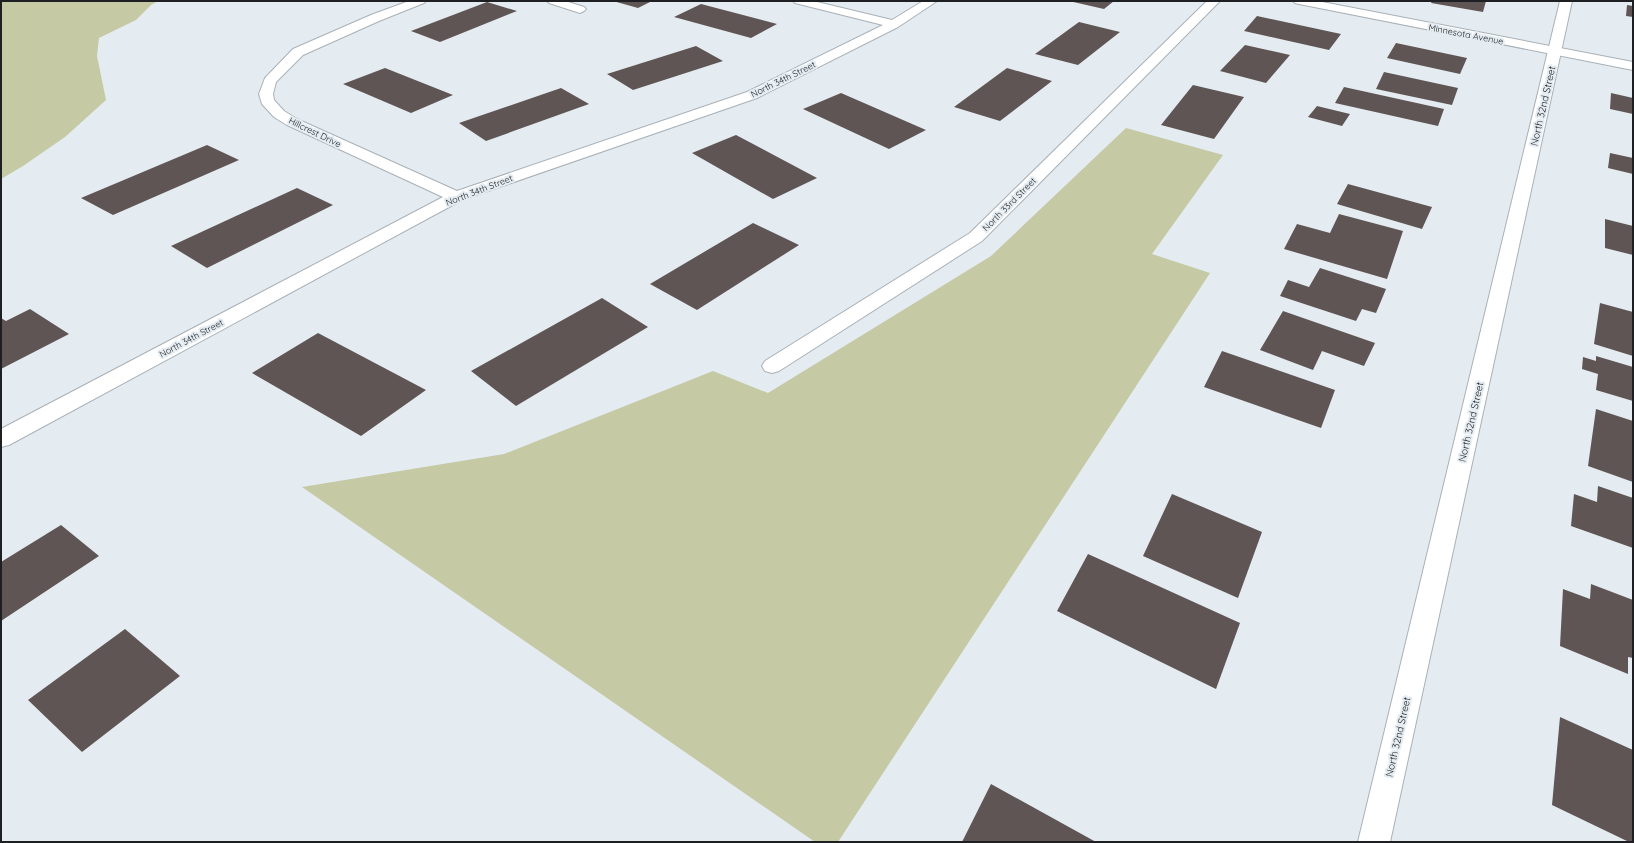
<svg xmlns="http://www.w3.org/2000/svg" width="1634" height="843" font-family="Quicksand,sans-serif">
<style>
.green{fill:#c5c9a4}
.building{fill:#5f5554}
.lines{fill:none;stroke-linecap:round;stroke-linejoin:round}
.lane-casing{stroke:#a9b0b6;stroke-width:2}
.street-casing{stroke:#a9b0b6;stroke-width:2}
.secondary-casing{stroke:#a9b0b6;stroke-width:2}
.lane{fill:#fff;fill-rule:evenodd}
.street{fill:#fff;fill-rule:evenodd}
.secondary{fill:#fff;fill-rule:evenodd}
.labels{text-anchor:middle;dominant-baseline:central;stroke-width:4;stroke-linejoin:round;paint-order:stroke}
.far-street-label{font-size:9px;fill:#1d1f22;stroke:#e4ecf2}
.street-label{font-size:10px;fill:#1d1f22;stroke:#e4ecf2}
</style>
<rect width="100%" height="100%" fill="#e4ecf2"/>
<g class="green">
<polygon points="1,1 158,1 151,5 136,20 99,38 97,56 106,100 65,137 23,166 1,179"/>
<polygon points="1126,128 1223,155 1152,254 1210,273 838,842 815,842 302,487 504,454 713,371 768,393 991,256"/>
</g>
<g class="building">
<polygon points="613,1 652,1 638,8"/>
<polygon points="1069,1 1114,1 1104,9"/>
<polygon points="1432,1 1486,1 1483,12 1431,3"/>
<polygon points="487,2 517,11 440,42 411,31"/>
<polygon points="701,4 777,24 751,38 674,17"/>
<polygon points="1627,5 1633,6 1633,17 1626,16"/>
<polygon points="1257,16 1341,34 1329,50 1244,31"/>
<polygon points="1079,22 1120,32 1078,65 1035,54"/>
<polygon points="1396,43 1467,58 1460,74 1387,58"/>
<polygon points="1245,45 1290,55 1266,83 1220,71"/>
<polygon points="696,46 723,61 633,90 607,74"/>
<polygon points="385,68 453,95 411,113 343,84"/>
<polygon points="1007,68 1052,81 1000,121 954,107"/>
<polygon points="1384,72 1458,88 1452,105 1376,89"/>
<polygon points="1193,85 1244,97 1214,139 1161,125"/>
<polygon points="1344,87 1444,109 1438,126 1335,103"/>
<polygon points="561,88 589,104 486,141 459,123"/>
<polygon points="841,93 926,130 889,149 803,109"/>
<polygon points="1611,93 1633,98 1633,114 1610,109"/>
<polygon points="1317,106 1350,114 1342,126 1308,117"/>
<polygon points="736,135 817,178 773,199 692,153"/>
<polygon points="207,145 239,160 113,215 81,198"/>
<polygon points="1610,153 1633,158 1633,174 1608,168"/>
<polygon points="1348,184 1432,207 1422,229 1337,204"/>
<polygon points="297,188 333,205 207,268 171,246"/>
<polygon points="1339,214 1403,231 1387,279 1284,249 1297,224 1330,233"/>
<polygon points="1605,219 1633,226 1633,255 1605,248"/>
<polygon points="753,223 799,245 697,310 650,284"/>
<polygon points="1320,268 1386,289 1376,313 1362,309 1356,321 1280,296 1288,280 1309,287"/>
<polygon points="602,298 648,327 516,406 471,371"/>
<polygon points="1600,303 1633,312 1633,356 1594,344"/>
<polygon points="30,309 69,334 1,369 1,318 6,321"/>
<polygon points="1283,311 1375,343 1364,366 1322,351 1313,370 1260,350"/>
<polygon points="318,333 426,390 361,436 252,373"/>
<polygon points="1222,351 1335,390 1321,428 1204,387"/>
<polygon points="1596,356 1633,367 1633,401 1596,390 1598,374 1582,369 1583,357 1596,361"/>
<polygon points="1596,409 1633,421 1633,482 1588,466"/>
<polygon points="1598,486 1633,498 1633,548 1571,526 1574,494 1597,502"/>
<polygon points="1172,494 1262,532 1238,598 1143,556"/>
<polygon points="61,525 99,556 1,621 1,562"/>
<polygon points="1088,554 1240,623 1216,689 1057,611"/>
<polygon points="1591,584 1633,600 1633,658 1628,657 1628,674 1560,646 1563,589 1590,599"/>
<polygon points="125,629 180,676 82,752 28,700"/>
<polygon points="1560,717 1633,750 1633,842 1629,842 1552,805"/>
<polygon points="991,784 1096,842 962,842"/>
</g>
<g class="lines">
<defs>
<polygon id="lane" points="547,1 565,1 584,7 586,9 584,11 580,13 549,3"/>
<g id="street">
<polygon points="409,1 426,1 424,3 379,21 303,55 276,82 273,94 274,100 284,111 297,119 457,191 747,92 883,25 795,3 793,1 813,1 892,20 923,1 937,1 898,27 757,98 462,200 9,445 1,447 1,429 443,197 287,125 274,117 262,104 259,94 265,78 293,49 371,15"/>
<polygon points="1207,1 1220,1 982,241 779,371 772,373 765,371 762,366 765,361 970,233"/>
<polygon points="1560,1 1572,1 1390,842 1358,842"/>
</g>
<polygon id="secondary" points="1293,1 1317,1 1633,62 1633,70 1299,4 1295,3"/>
</defs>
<use href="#lane" class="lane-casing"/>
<use href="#street" class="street-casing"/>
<use href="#secondary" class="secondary-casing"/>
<use href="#lane" class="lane"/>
<use href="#street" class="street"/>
<use href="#secondary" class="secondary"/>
</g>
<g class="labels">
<g class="far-street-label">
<text transform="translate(1466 34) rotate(11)">Minnesota Avenue</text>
<text transform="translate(783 79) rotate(-26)">North 34th Street</text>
<text transform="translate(315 132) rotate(26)">Hillcrest Drive</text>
<text transform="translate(479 190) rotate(-21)">North 34th Street</text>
<text transform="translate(1009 204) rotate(-45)">North 33rd Street</text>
<text transform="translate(191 338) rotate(-28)">North 34th Street</text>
</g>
<g class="street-label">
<text transform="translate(1543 106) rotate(-77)">North 32nd Street</text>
<text transform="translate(1471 422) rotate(-77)">North 32nd Street</text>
<text transform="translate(1398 737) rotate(-77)">North 32nd Street</text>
</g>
</g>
<rect width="1634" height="843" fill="none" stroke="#1d1f22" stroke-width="4"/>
</svg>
